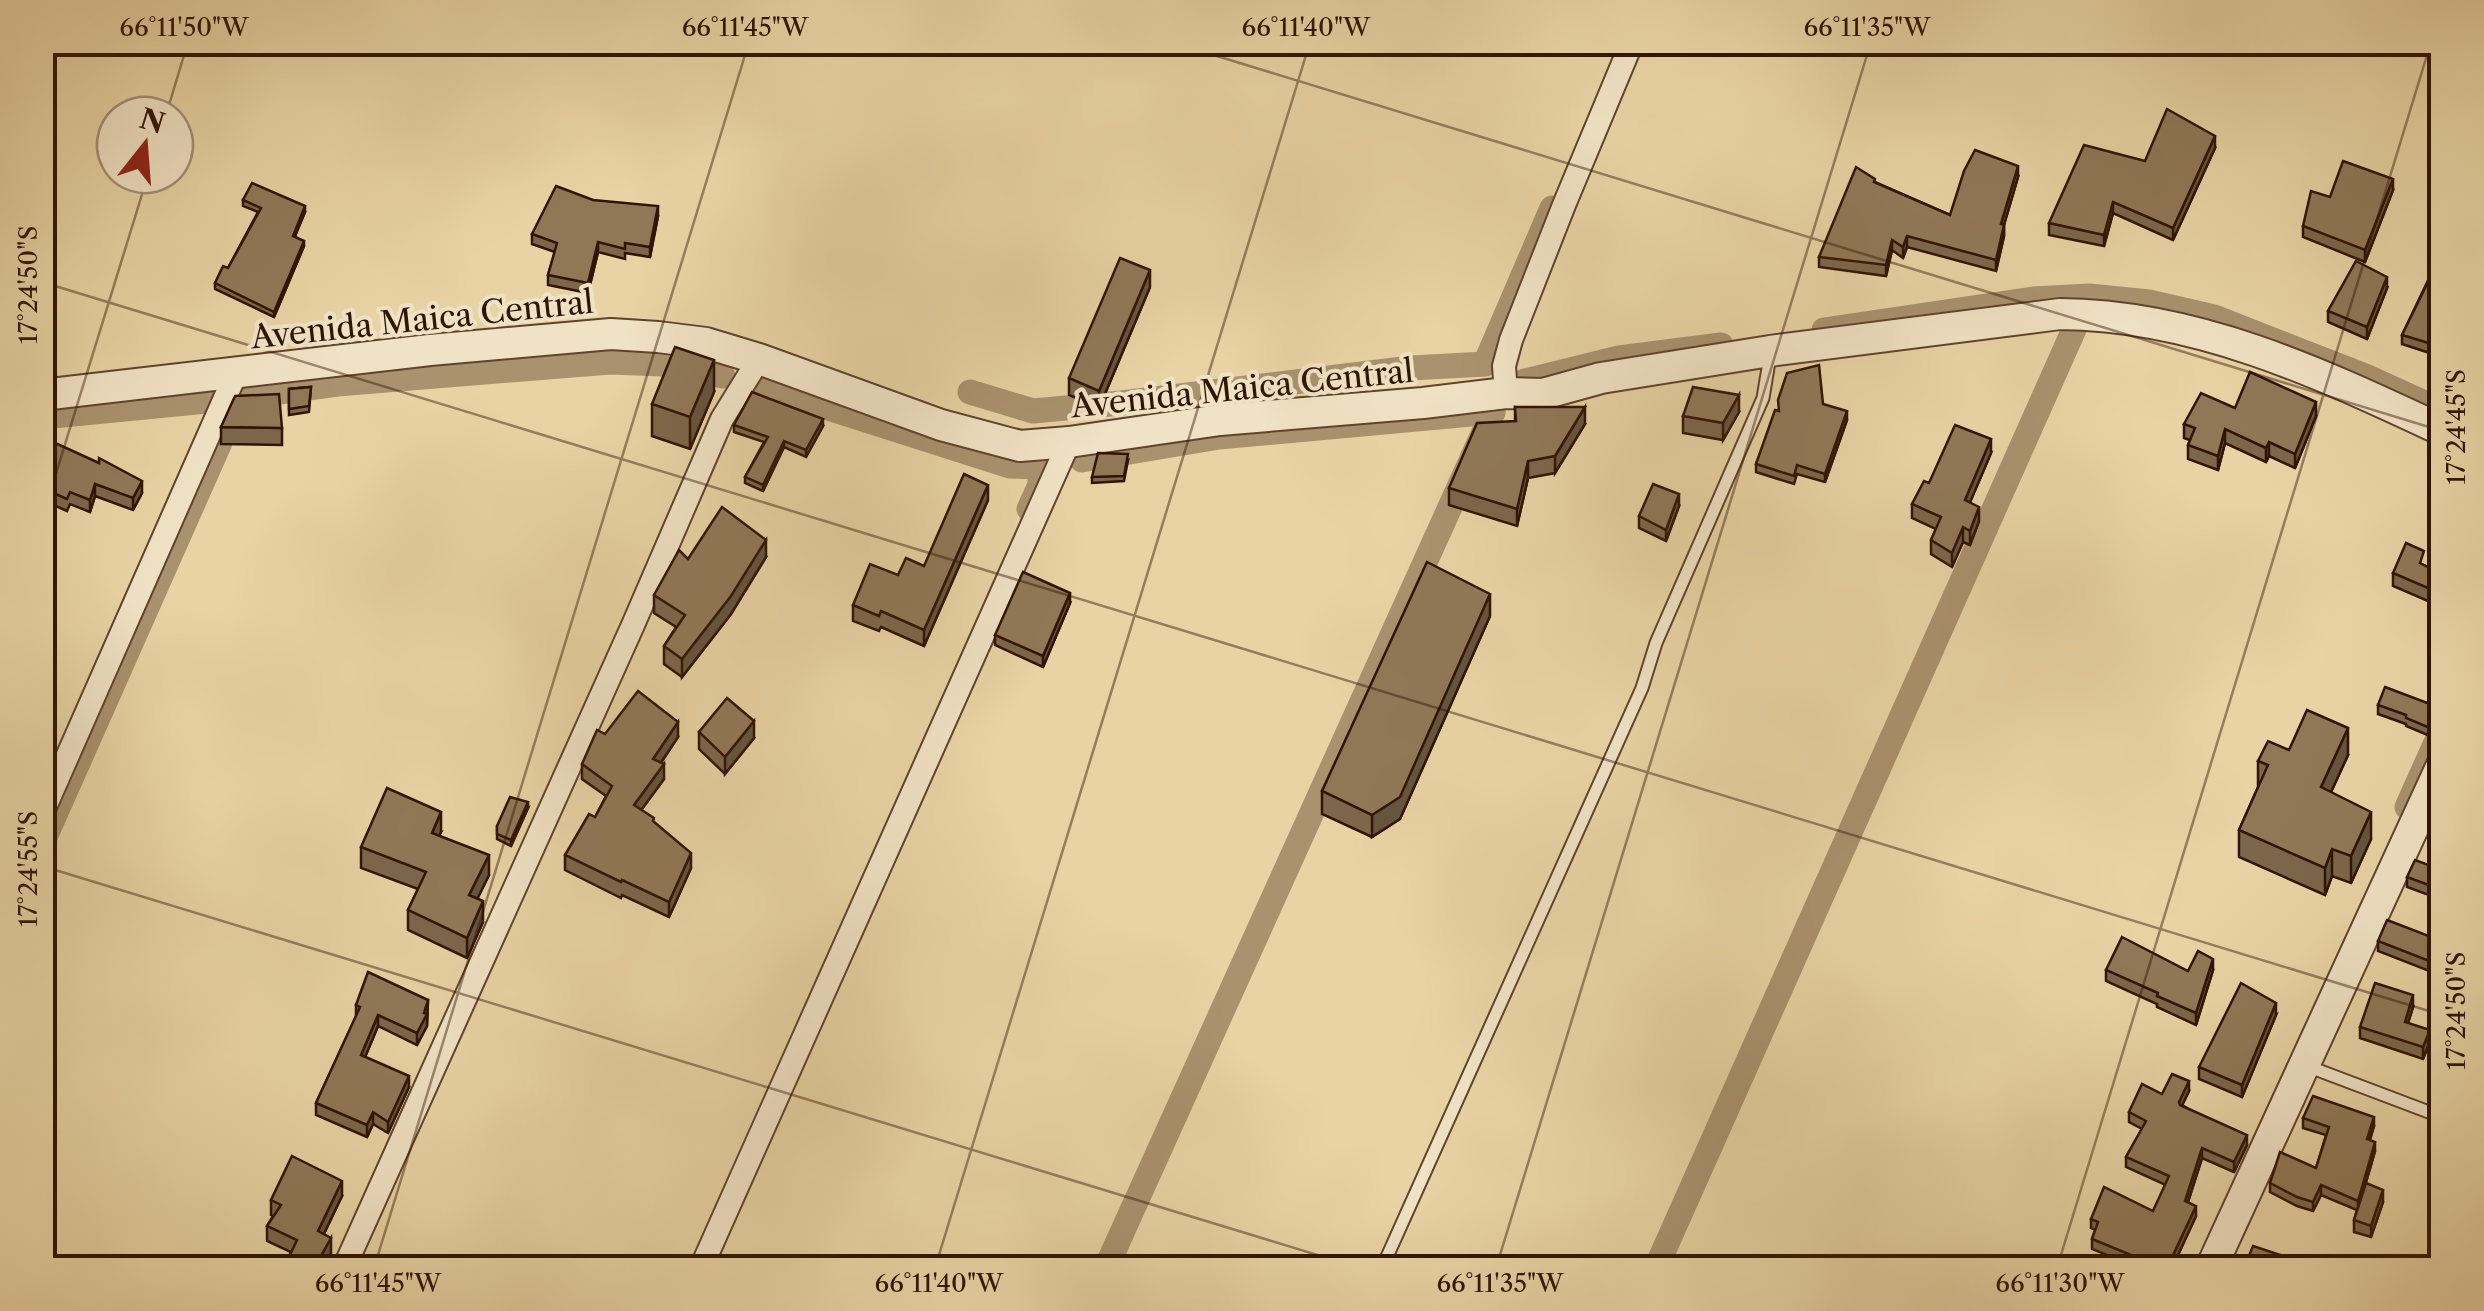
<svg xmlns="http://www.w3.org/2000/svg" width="2484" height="1311" font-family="'Libre Caslon Text',serif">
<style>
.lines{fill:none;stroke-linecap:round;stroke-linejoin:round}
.canal{stroke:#a9926e;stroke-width:25}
.service-casing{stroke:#5e442c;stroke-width:15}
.minor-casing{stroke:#5e442c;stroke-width:26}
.tertiary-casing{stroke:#5e442c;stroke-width:34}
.service{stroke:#f0e2c4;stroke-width:11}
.minor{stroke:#f0e2c4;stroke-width:22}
.tertiary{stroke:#f0e2c4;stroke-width:30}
.wall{fill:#7c674b;stroke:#301504;stroke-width:2.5}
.shaded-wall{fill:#65543d;stroke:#301504;stroke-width:2.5}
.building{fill:#907857;stroke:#301504;stroke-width:2.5}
.ticks{fill:none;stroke:#301504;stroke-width:2.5;stroke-opacity:0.45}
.labels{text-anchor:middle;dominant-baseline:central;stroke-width:8;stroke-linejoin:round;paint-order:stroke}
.street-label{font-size:32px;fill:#301504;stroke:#f0e2c4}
.neatline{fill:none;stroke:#301504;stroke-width:4}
.ticks-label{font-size:25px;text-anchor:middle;fill:#301504}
</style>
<rect width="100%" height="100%" fill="#e8d3a4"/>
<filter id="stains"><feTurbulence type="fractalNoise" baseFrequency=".002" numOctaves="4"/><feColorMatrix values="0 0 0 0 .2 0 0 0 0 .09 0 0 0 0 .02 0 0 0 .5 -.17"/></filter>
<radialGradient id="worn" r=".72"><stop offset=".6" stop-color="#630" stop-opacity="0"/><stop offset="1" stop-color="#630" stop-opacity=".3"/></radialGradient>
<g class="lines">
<g class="canal">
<polyline points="1824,330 2033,299 2089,296 2149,302 2214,317 2365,376 2442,411"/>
<polyline points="1525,381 1619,358 1721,345"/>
<polyline points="766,388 1010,466 1042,467"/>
<polyline points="970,392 1033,411 1121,403 1411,368 1485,364 1552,208"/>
<polyline points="238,398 337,384 610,362 663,364 723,376"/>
<polyline points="42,417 207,401"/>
<polyline points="1082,460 1219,437 1493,412"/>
<polyline points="1029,509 1040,485 1040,467"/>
<polyline points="2407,807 2442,729"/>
<polyline points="42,844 234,411"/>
<polyline points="1106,1268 1493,412"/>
<polyline points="1656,1268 2076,325"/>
</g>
<defs>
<g id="service">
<polyline points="2307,1066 2442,1117"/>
<polyline points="1382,1268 1642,688 1656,643 1763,398 1770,356"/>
</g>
<g id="minor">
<polyline points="1506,393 1504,366 1511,340 1564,205 1632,42"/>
<polyline points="42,814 236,373"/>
<polyline points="344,1268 633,625 722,419 759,359"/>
<polyline points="701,1268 1069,442"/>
</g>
<g id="tertiary">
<path d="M42,395L430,350L611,334L658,337L706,343L759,359L941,425L1020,446L1069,442L1220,420L1423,403L1506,393L1543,394L1601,378L1770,351L2060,314C2197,315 2320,373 2442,430"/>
<polyline points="2211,1268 2442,765"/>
</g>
</defs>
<use href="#service" class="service-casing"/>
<use href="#minor" class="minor-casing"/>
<use href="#tertiary" class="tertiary-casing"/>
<use href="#service" class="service"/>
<use href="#minor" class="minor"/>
<use href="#tertiary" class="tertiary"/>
</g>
<g class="wall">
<polygon points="2215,148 2173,240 2113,213 2104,246 2049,235 2049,223 2145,161"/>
<polygon points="2018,177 2004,225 2004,236 1996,271 1907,247 1903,258 1892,250 1886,276 1819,267 1819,257 1875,182 1950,215"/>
<polygon points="2393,190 2365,262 2303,237 2303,226 2330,197"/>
<polygon points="243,200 305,212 295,236 304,246 274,317 215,289 215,283 228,268 258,212 243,206"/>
<polygon points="593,200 658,216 650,257 625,253 625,259 598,252 588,293 548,285 548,275 555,252 532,244 532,234"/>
<polygon points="2442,251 2442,357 2402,344 2402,335"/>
<polygon points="1150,287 1099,408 1069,395 1069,378"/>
<polygon points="2387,288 2367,339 2328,322 2328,311"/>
<polygon points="311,387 309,412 289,415 289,389"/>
<polygon points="714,392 690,449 652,436 652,404"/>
<polygon points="1823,404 1847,420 1825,482 1797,474 1794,484 1756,472 1756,464 1778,410"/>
<polygon points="1515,407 1585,424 1555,473 1528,478 1517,526 1449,505 1449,488 1515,421"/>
<polygon points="2235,408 2316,416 2295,468 2269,456 2266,462 2225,443 2218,470 2188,459 2188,445 2190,440 2184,438 2184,424"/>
<polygon points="1739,412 1723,440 1683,433 1683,416"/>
<polygon points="734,425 823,426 806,457 784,447 763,491 745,483 745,477 764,442 734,432"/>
<polygon points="221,427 282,428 282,445 221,444"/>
<polygon points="42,437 142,493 133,510 95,496 90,512 70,504 67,511 42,500"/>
<polygon points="1991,453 1970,502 1979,521 1970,545 1963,542 1952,567 1931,554 1931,540 1936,529 1912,518 1912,504 1929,483"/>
<polygon points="1128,460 1124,481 1092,483 1092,477"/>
<polygon points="988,500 924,646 881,627 879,631 853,621 853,605 898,575 924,566"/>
<polygon points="1679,506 1666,541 1639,528 1639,516"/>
<polygon points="766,557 731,614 682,677 664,664 664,646 676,627 654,613 654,595 688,559"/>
<polygon points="2423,565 2442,574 2442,607 2393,586 2393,573"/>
<polygon points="1070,603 1043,667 995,645 995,635"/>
<polygon points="1490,616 1400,819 1372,837 1322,814 1322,791"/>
<polygon points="2378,705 2442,712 2442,736 2431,733 2430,736 2406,726 2406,724 2378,714"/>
<polygon points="699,732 754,738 725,774 699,749"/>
<polygon points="605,734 678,737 661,763 664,779 641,810 654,823 691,868 669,917 622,895 621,898 565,870 565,855 595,817 606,796 582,779 582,764"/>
<polygon points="2289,750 2348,755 2331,792 2371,839 2351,883 2332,876 2325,895 2239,857 2239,830 2258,787 2258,761"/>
<polygon points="528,808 511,846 497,839 497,826"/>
<polygon points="441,832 439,835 489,875 477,899 483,922 467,958 408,930 408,910 418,889 361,868 361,847"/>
<polygon points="2442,849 2442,900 2407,887 2407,877 2434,867"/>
<polygon points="2378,941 2442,941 2442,976 2378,951"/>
<polygon points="2106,970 2188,971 2213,970 2196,1025 2157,1007 2157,1004 2106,981"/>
<polygon points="428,1000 427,1026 417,1045 378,1026 365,1057 409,1087 388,1133 373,1124 367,1137 316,1115 316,1103 356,1017 356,1005"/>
<polygon points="2413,1007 2408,1023 2430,1041 2423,1059 2360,1038 2360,1027"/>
<polygon points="2276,1015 2242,1097 2199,1079 2199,1067"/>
<polygon points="2189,1091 2182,1105 2247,1145 2234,1172 2202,1158 2188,1202 2196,1216 2172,1268 2139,1268 2092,1249 2092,1239 2095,1230 2091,1228 2091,1219 2153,1211 2166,1185 2126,1167 2126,1157 2142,1129 2129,1122 2129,1112 2162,1094"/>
<polygon points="2303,1118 2374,1126 2370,1140 2375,1151 2365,1186 2383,1202 2371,1237 2354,1232 2354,1220 2357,1210 2321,1195 2313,1211 2297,1206 2270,1192 2270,1183 2316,1168 2326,1135 2303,1128"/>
<polygon points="342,1196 324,1234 331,1253 322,1268 287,1268 287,1261 291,1252 267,1241 267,1226 273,1216 271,1215 271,1200"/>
</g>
<g class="shaded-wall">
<polygon points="2215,136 2215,148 2173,240 2173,228"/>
<polygon points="2018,166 2018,177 2001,235 2001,224"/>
<polygon points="2393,179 2393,190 2365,262 2365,250"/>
<polygon points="2113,202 2113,213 2104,246 2104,235"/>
<polygon points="305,206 305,212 293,241 293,236"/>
<polygon points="658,206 658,216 650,257 650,247"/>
<polygon points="2004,225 2004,236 1996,271 1996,260"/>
<polygon points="1907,236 1907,247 1903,258 1903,247"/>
<polygon points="1892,240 1892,250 1886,276 1886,265"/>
<polygon points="304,241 304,246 274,317 274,312"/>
<polygon points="598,242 598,252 588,293 588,283"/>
<polygon points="1150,270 1150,287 1099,408 1099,391"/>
<polygon points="2387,277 2387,288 2367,339 2367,327"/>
<polygon points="714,360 714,392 690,449 690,417"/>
<polygon points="1739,395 1739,412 1723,440 1723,423"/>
<polygon points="2316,402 2316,416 2295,468 2295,454"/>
<polygon points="1585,407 1585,424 1555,473 1555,456"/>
<polygon points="1847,411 1847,420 1825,482 1825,474"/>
<polygon points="823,419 823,426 806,457 806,450"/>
<polygon points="2225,429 2225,443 2218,470 2218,456"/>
<polygon points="1991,439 1991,453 1965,514 1965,500"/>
<polygon points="784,441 784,447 763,491 763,485"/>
<polygon points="2269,442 2269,456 2266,462 2266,448"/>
<polygon points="1528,461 1528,478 1517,526 1517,509"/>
<polygon points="142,481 142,493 133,510 133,498"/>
<polygon points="95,484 95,496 90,512 90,500"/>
<polygon points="988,485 988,500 924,646 924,630"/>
<polygon points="1679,494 1679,506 1666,541 1666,530"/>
<polygon points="1979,507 1979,521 1970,545 1970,531"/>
<polygon points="1963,527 1963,542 1952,567 1952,553"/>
<polygon points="766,540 766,557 731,614 682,677 682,659"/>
<polygon points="1070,593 1070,603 1043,667 1043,656"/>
<polygon points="1490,594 1490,616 1400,819 1372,837 1372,815"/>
<polygon points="754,721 754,738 725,774 725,757"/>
<polygon points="678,722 678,737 653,774 653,759"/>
<polygon points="2348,728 2348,755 2321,814 2321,787"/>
<polygon points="664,764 664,779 634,820 634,805"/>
<polygon points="528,802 528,808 511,846 511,840"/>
<polygon points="441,812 441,832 432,853 432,833"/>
<polygon points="2371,812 2371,839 2351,883 2351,856"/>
<polygon points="2332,849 2332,876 2325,895 2325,868"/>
<polygon points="691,853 691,868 669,917 669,902"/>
<polygon points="489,855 489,875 469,916 469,895"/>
<polygon points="483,901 483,922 467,958 467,938"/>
<polygon points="2213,959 2213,970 2196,1025 2196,1013"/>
<polygon points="2413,995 2413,1007 2405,1033 2405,1022"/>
<polygon points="428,1000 427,1026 417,1045 417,1033"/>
<polygon points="2276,1003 2276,1015 2242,1097 2242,1085"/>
<polygon points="378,1015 378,1026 361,1067 361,1055"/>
<polygon points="2430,1030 2430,1041 2423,1059 2423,1047"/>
<polygon points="409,1076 409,1087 388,1133 388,1122"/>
<polygon points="2189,1081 2189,1091 2179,1112 2179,1102"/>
<polygon points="373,1112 373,1124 367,1137 367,1125"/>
<polygon points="2374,1117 2374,1126 2367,1148 2367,1139"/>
<polygon points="2247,1135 2247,1145 2234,1172 2234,1162"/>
<polygon points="2375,1142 2375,1151 2358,1210 2358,1201"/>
<polygon points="2202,1148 2202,1158 2185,1211 2185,1201"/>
<polygon points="342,1181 342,1196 318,1246 318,1231"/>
<polygon points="2321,1185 2321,1195 2313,1211 2313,1202"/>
<polygon points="2383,1190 2383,1202 2371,1237 2371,1226"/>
<polygon points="2196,1206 2196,1216 2172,1268 2167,1268"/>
<polygon points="331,1238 331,1253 322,1268 314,1268"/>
</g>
<g class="building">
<polygon points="2167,109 2215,136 2173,228 2113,202 2104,235 2049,223 2084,145 2145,161"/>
<polygon points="1975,150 2018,166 2001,224 2004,225 1996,260 1907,236 1903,247 1892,240 1886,265 1819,257 1856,167 1875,179 1874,182 1950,215 1964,171"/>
<polygon points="2343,161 2393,179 2365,250 2303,226 2311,191 2330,197"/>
<polygon points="252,183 305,206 293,236 304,241 274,312 215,283 223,266 228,268 261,208 243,200"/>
<polygon points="556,186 593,200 658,206 650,247 625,243 625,249 598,242 588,283 548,275 557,243 532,234"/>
<polygon points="2440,250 2442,251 2442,347 2402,335 2427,284"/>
<polygon points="1120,258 1150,270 1099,391 1069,378"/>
<polygon points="2356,261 2387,277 2367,327 2328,311"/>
<polygon points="675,347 714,360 690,417 652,404"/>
<polygon points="1819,365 1823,404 1847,411 1825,474 1797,465 1794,476 1756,464 1775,410 1779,411 1778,400 1787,373"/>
<polygon points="2250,372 2316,402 2295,454 2269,442 2266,448 2225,429 2218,456 2188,445 2195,428 2184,424 2201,393 2235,408"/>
<polygon points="311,387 309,406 289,409 289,389"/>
<polygon points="1693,387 1739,395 1723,423 1683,416"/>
<polygon points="752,392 823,419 806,450 784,441 763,485 745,477 768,437 734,425"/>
<polygon points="279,394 282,428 221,427 235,396"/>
<polygon points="1515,407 1585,407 1555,456 1528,461 1517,509 1449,488 1477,423 1516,421"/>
<polygon points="1955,425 1991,439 1965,500 1979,507 1970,531 1963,527 1952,553 1931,540 1941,517 1912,504 1924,481 1929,483"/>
<polygon points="42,437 99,463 99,458 142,481 133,498 95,484 90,500 70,492 67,499 42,488"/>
<polygon points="1098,453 1128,454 1124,476 1092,477"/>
<polygon points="964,474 988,485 924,630 881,611 879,616 853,605 870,564 898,575 906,558 924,566"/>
<polygon points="1653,484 1679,494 1666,530 1639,516"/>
<polygon points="722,507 766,540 731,596 682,659 664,646 685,615 654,595 679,550 688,559"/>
<polygon points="2406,543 2424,551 2420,563 2442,574 2442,594 2393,573"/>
<polygon points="1427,562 1490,594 1400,797 1372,815 1322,791"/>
<polygon points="1023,572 1070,593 1043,656 995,635"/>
<polygon points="2385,687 2438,707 2437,710 2442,712 2442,728 2431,724 2430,728 2406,718 2406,715 2378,705"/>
<polygon points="638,691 678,722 653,759 664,764 634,805 654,818 653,821 691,853 669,902 622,880 621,882 565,855 589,814 595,817 612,786 582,764 597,730 605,734"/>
<polygon points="727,698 754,721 725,757 699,732"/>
<polygon points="2307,710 2348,728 2321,787 2371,812 2351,856 2332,849 2325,868 2239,830 2268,765 2258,761 2268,741 2289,750"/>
<polygon points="387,788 441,812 432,833 489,855 469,895 483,901 467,938 408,910 426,872 361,847"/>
<polygon points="510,797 528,802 511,840 497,834 497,826"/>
<polygon points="2442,849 2442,890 2407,877 2415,860 2434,867"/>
<polygon points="2387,920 2442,941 2442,966 2378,941"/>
<polygon points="2122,937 2188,971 2198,951 2213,959 2196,1013 2157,996 2158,993 2106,970"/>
<polygon points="368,972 428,1000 424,1013 427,1014 417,1033 378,1015 361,1055 409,1076 388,1122 373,1112 367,1125 316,1103 360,1007 356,1005"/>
<polygon points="2241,983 2276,1003 2242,1085 2199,1067"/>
<polygon points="2375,983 2413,995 2405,1022 2430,1030 2423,1047 2360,1027"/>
<polygon points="2172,1074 2189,1081 2179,1102 2180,1105 2247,1135 2234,1162 2202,1148 2185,1201 2196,1206 2167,1268 2146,1268 2148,1262 2092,1239 2098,1222 2091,1219 2104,1187 2153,1211 2169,1176 2126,1157 2146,1121 2129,1112 2142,1084 2162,1094"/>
<polygon points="2313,1096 2374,1117 2367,1139 2375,1142 2358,1201 2321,1185 2313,1202 2297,1197 2270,1183 2280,1152 2316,1168 2329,1127 2303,1118"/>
<polygon points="292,1156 342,1181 318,1231 331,1238 314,1268 303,1268 287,1261 297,1240 267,1226 281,1205 271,1200"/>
<polygon points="2366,1183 2383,1190 2371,1226 2354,1220"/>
<polygon points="2253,1246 2319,1268 2244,1268"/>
<polygon points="2000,1260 2016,1268 1996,1268"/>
</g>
<path class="ticks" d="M1171,42L2442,431M166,115L188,42M42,282L2442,1015M42,519L148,175M42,866L1360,1268M374,1268L749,42M935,1268L1310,42M1496,1268L1871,42M2057,1268L2431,42"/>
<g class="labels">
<g class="street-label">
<text transform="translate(422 319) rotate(-6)">Avenida Maica Central</text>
<text transform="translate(1242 388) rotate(-6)">Avenida Maica Central</text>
</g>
</g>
<rect width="2484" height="1311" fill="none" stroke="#e8d3a4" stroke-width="110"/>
<g transform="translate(145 145) rotate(17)"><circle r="48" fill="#f0e2c4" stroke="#a39077" stroke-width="2.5"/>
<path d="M0-8L18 38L0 25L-18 38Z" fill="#8f2418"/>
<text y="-15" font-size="28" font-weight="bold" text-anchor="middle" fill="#301504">N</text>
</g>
<rect x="55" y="55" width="2374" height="1201" class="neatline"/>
<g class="ticks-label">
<text x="184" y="36">66°11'50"W</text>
<text x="745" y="36">66°11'45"W</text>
<text x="1306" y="36">66°11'40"W</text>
<text x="1867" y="36">66°11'35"W</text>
<text transform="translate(28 285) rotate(-90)" y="9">17°24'50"S</text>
<text transform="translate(2456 427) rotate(-90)" y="9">17°24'45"S</text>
<text transform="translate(28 869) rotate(-90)" y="9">17°24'55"S</text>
<text transform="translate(2456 1011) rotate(-90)" y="9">17°24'50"S</text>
<text x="378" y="1292">66°11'45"W</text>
<text x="939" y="1292">66°11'40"W</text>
<text x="1500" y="1292">66°11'35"W</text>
<text x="2060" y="1292">66°11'30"W</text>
</g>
<rect width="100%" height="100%" filter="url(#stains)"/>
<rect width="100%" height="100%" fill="url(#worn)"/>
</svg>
